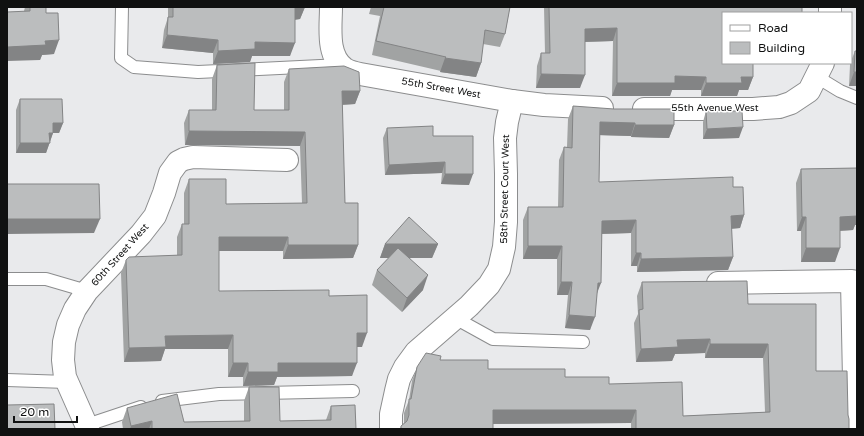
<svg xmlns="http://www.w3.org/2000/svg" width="864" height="436" font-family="'Varela Round',sans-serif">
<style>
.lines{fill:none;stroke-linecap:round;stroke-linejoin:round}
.lane-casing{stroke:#8c8d8e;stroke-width:14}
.street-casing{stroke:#8c8d8e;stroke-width:24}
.lane{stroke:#fff;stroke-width:12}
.street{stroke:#fff;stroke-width:22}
.wall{fill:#a1a3a3}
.shaded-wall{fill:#838485}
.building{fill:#bbbdbe;stroke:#838485}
.labels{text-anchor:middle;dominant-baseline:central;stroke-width:3;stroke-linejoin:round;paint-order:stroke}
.street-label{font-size:10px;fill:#101111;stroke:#fff}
</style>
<rect width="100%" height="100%" fill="#e9eaec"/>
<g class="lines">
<defs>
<g id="lane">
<polyline points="122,7 121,58 134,67 198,72 341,65"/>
<polyline points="817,77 840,91 857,98"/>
<polyline points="7,279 46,279 87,291"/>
<polyline points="455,318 493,339 583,342"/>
<polyline points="7,380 67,382"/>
<polyline points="162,401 219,394 353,391"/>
<polyline points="87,425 141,407"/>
</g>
<g id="street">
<path d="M331,7C331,27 326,56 345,69C350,72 355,73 360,74L512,101L544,105L602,108"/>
<polyline points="830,13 830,7"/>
<polyline points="644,109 753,109 779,107 791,103 809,91 823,63"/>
<polyline points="718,283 852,281 855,429"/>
<polyline points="88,429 65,377 63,360 64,342 68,325 75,309 87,291 141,234 155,216 164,193 170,173 178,162 184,159 193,157 287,160"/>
<polyline points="391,429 391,414 396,391 399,379 405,367 416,352 469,306 489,285 499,269 504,247 506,222 506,174 505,138 507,122 512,101"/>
</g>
</defs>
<use href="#lane" class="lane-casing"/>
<use href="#street" class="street-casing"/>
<use href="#lane" class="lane"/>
<use href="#street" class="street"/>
</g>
<g class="wall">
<polygon points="25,7 46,7 46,13 54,54 42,55 40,60 24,11"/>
<polygon points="168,7 305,7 300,19 295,20 290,56 252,56 250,62 213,64 213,53 162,48 164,30 168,17"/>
<polygon points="371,7 510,7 505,34 500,47 483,44 481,63 476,77 440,72 441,71 372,55 380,16 369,14"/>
<polygon points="544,7 802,7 723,13 753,77 748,90 739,90 737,96 701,96 701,90 672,90 670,96 612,96 613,41 585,42 580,88 536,88 537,66 541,53 545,53"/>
<polygon points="855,51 857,86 849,86 850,65 850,63 851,63 851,61"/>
<polygon points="217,65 254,110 284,110 284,82 289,69 360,91 355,104 342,105 345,203 358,245 353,258 283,259 283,251 219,251 219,291 329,296 362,347 357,347 352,376 277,377 274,385 243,386 243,377 228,377 228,349 165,349 161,361 124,362 121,273 126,260 177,255 177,237 182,224 184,224 184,193 189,179 226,204 302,203 300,146 185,145 184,123 189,110 212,110 212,79"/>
<polygon points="20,99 63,123 59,133 53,133 46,153 16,153 16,110"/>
<polygon points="573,106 674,125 669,138 631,137 631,136 600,135 599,182 733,187 744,215 740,228 731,229 733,257 728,270 637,272 637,266 631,266 631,233 602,234 597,293 590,330 565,328 568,295 557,295 557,259 523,259 523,220 528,207 558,207 559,160 564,147 567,147 568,119"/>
<polygon points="706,111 739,138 703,139 703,122"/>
<polygon points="387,128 433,136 469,185 441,184 442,173 385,175 383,138"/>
<polygon points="857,168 857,225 855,225 853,230 840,231 835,262 801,262 801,231 797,231 796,183 801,169"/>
<polygon points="385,244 438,244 432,258 410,258 423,290 402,312 372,285 377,270 389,258 380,258"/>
<polygon points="642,282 748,304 816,371 848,415 849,429 631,429 631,423 493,424 493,429 400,429 401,426 404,424 404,413 409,400 412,381 417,367 440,360 488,369 565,377 609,384 683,416 765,412 763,358 705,358 705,353 675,354 672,361 636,362 634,323 638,314 637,296"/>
<polygon points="249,387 280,421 326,420 331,406 356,429 123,429 122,422 127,408 184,422 244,421 244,401"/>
</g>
<g class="shaded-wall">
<polygon points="295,7 305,7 300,19 290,20"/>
<polygon points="617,28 613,41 581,42 585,29"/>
<polygon points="167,35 218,40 213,53 162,48"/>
<polygon points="59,40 54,54 42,55 40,60 7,61 7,47 45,41"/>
<polygon points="255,42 295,43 290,56 252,56 250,62 213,64 218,51"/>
<polygon points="445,58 481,63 476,77 440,72"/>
<polygon points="854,72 857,72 857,86 849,86"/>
<polygon points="541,74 585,75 580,88 536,88"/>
<polygon points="675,76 706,77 701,90 672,90 670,96 612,96 617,83"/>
<polygon points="741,77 753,77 748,90 739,90 737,96 701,96 706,83"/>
<polygon points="342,91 360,91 355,104 337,105"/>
<polygon points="600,122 635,123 631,136 595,135"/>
<polygon points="53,123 63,123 59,133 53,133 46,153 16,153 20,143"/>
<polygon points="635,125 674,125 669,138 631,137"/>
<polygon points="743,127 739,138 703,139 707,129"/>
<polygon points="189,131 305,132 300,146 185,145"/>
<polygon points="445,162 442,173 385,175 389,165"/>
<polygon points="445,174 473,174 469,185 441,184"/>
<polygon points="857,214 857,225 855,225 853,230 835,231 840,217"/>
<polygon points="744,215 740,228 726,229 731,216"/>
<polygon points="802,217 806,217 801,231 797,231"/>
<polygon points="7,219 100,219 94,233 7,234"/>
<polygon points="636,220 631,233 597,234 602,221"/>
<polygon points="219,237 288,237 283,251 214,251"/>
<polygon points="385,244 438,244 432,258 380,258"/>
<polygon points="288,245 358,245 353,258 283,259"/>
<polygon points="528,246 562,246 557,259 523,259"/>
<polygon points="806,248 840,248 835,262 801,262"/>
<polygon points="636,253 641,253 637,266 631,266"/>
<polygon points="733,257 728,270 637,272 641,259"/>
<polygon points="428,275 423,290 402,312 407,298"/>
<polygon points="561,282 572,282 568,295 557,295"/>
<polygon points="598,283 601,283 596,296"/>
<polygon points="569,315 595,317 590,330 565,328"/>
<polygon points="357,333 367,333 362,347 352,347"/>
<polygon points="233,335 228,349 165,349 161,361 124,362 129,348 165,336"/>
<polygon points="710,339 705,353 675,354 672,361 636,362 641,349 677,340"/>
<polygon points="710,344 768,344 763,358 705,358"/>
<polygon points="233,363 248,363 243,377 228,377"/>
<polygon points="278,363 357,363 352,376 277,377 274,385 243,386 248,372"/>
<polygon points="493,410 636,410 631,423 488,424"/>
<polygon points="152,421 149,429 130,429 131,426"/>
</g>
<g class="building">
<polygon points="30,7 46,7 46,13 58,13 59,40 45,41 46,45 7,47 7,12 30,11"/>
<polygon points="173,7 295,7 295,43 255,42 255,49 218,51 218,40 167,35 168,17 173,17"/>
<polygon points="384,7 510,7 505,34 485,30 481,63 445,58 446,57 376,41"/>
<polygon points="549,7 802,7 802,13 723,13 723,63 753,63 753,77 741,77 742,83 706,83 706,77 675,76 675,83 617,83 617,28 585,29 585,75 541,74 541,53 550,53"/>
<polygon points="855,51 857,51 857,72 854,72"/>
<polygon points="255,63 254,110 289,110 289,69 344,66 359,72 360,91 342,91 345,203 358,203 358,245 288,245 288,237 219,237 219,291 329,290 329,296 367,295 367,333 357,333 357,363 278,363 278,372 248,372 248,363 233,363 233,335 165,336 166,347 129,348 126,260 129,257 182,255 182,224 189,224 189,179 226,179 226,204 307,203 305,132 189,131 189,110 216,110 217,65"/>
<polygon points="20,99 62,99 63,123 53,123 53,133 49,133 50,143 20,143"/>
<polygon points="573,106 614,109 674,109 674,125 635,125 635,123 600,122 599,182 733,177 733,187 743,187 744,215 731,216 733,257 641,259 641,253 636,253 636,220 602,221 601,283 598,283 595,317 569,315 572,282 561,282 562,246 528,246 528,207 563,207 564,147 572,148"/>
<polygon points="706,111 742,111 743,127 707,129"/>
<polygon points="433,126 433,136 473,136 473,174 445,174 445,162 389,165 387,128"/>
<polygon points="857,168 857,216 840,217 840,248 806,248 806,217 802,217 801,169"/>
<polygon points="7,184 99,184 100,219 7,219"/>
<polygon points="409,217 438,244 385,244"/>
<polygon points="398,248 428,275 407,298 377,270"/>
<polygon points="747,281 748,304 816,304 816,371 847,371 848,415 849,419 849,429 636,429 636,410 493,410 493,429 401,429 401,426 407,421 409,415 409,399 411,399 417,367 426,353 441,356 440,360 488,360 488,369 565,369 565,377 609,377 609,384 682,382 683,416 770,412 768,344 710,344 710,339 677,340 678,347 641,349 639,310 643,309 642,282"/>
<polygon points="249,387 279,387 280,421 331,420 331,406 355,405 356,429 152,429 152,421 131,426 127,408 177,394 184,422 250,421"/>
<polygon points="54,404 55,429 7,429 7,405"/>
</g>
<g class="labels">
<g class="street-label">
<text transform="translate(441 88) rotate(10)">55th Street West</text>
<text x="715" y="108">55th Avenue West</text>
<text transform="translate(505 189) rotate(-89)">58th Street Court West</text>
<text transform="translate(120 255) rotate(-48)">60th Street West</text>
</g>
</g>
<rect width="864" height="436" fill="none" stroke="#101111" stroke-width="16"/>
<rect x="722" y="12" width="130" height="52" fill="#ffffff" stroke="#9fa0a0"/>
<rect x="730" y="25" width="20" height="6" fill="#ffffff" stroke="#9fa0a0"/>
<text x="758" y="32" font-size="12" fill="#101111">Road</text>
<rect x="730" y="42" width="20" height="12" fill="#bbbdbe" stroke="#9fa0a0"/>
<text x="758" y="52" font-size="12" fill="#101111">Building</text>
<path d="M14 416v6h63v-6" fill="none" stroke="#101111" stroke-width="2"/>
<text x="20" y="416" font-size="12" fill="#101111" stroke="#ffffff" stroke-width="3" paint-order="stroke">20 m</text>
</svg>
